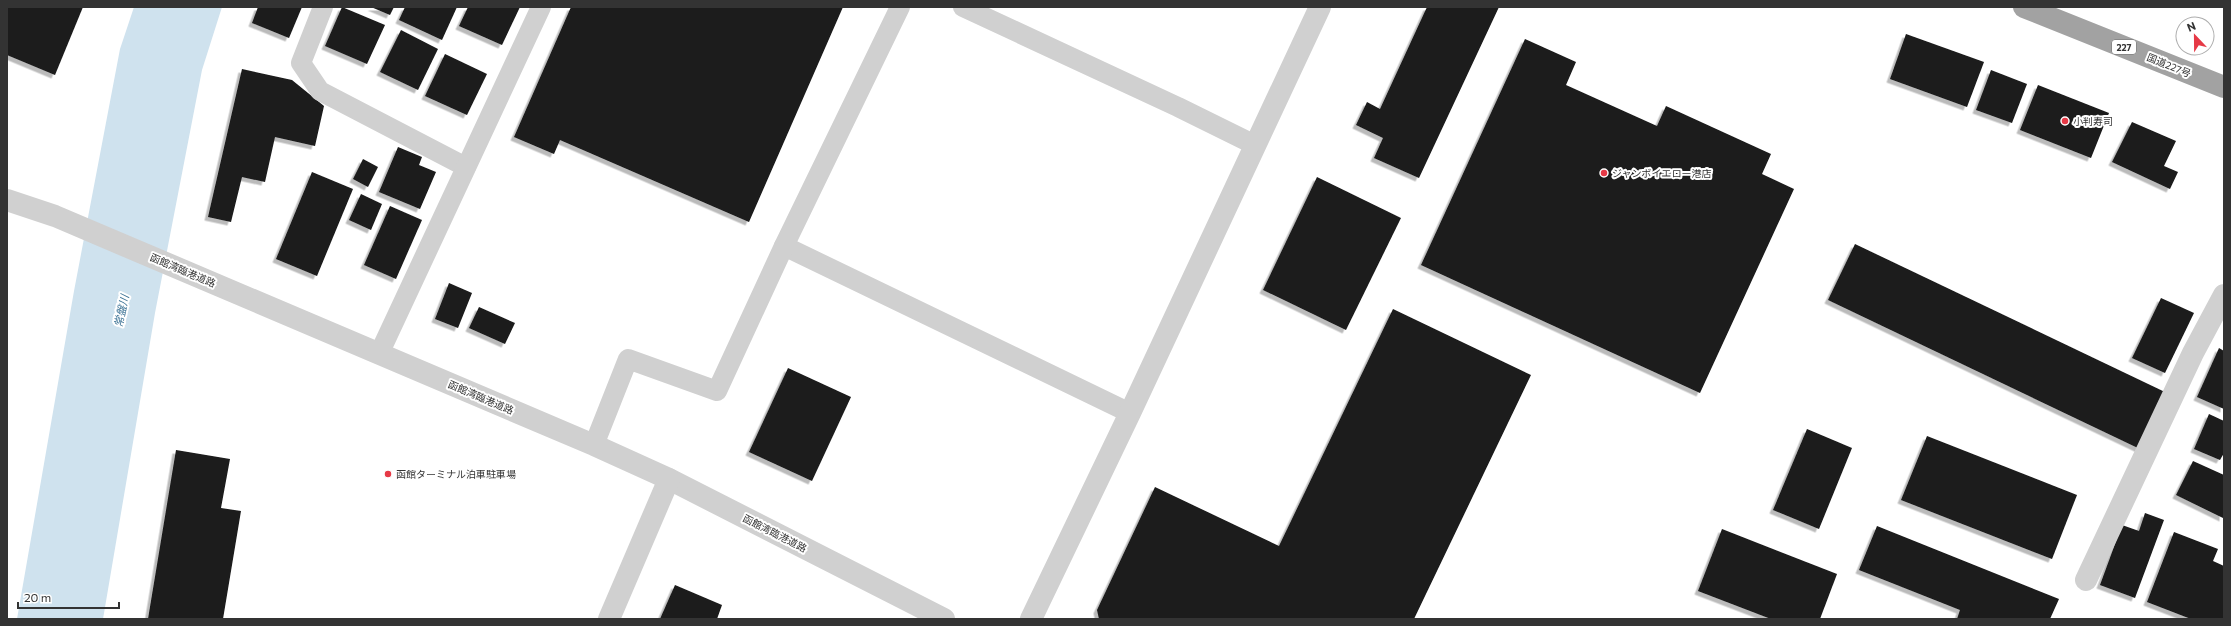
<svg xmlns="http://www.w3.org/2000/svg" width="2231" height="626" font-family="Commissioner,'Noto Sans JP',sans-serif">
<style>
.water{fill:#cfe2ee}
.building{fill:#1a1a1a;filter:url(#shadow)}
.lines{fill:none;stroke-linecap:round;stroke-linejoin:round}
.service{stroke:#d0d0d0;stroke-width:20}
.minor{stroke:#d0d0d0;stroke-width:22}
.tertiary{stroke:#d0d0d0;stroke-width:22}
.trunk{stroke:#a2a2a2;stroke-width:22}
.poi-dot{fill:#e63946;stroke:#fff;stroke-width:1.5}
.labels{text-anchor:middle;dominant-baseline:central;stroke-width:4;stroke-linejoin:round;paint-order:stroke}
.shield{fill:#fff;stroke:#707070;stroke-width:1}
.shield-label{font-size:9px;font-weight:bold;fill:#333}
.street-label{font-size:10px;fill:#333;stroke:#fff}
.poi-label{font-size:10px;fill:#333;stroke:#fff;text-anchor:start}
.water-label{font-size:11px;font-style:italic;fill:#3f7597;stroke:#fff}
</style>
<defs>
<filter id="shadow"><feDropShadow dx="-3.5" dy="3.5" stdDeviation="0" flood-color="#0004"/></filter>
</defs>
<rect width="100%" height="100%" fill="#fff"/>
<polygon class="water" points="134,7 222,7 202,70 155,313 103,619 17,619 74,291 120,49"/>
<g class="building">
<polygon points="7,7 83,7 55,75 7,55"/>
<polygon points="258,7 302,7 289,38 252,23"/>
<polygon points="342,7 385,25 367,64 325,46"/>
<polygon points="371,7 394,7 390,15"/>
<polygon points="405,7 457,7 442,40 399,20"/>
<polygon points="468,7 520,7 502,45 459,26"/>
<polygon points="571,7 843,7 749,222 560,140 554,154 514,137"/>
<polygon points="1427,7 1499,7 1419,178 1374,158 1383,138 1356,125 1367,102 1380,109"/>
<polygon points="401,30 438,49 418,90 380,72"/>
<polygon points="1906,34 1984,62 1967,107 1890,79"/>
<polygon points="1525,39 1576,62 1566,85 1657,126 1666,106 1771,154 1762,174 1794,189 1700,393 1421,265"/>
<polygon points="445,54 487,74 467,115 425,96"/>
<polygon points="242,69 292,80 324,106 315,146 275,137 265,182 242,177 231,222 208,217"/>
<polygon points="1991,70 2027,84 2012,123 1976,110"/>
<polygon points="2038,85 2109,113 2091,158 2020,130"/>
<polygon points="2132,122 2176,141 2164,166 2178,172 2170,189 2112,162"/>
<polygon points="398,147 422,157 419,165 436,172 420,209 379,192"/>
<polygon points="363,159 378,167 368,187 353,179"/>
<polygon points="312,172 353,189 317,276 276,259"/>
<polygon points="1317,177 1401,218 1346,330 1263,290"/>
<polygon points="361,194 382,204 371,230 349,220"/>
<polygon points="390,206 422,220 396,279 364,265"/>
<polygon points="1855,244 2167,393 2140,449 1828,300"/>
<polygon points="449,283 472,293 458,328 435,319"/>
<polygon points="2161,298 2194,313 2165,373 2132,358"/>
<polygon points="479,307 515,323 505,344 469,328"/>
<polygon points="1393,309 1531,375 1414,619 1099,619 1097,610 1155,487 1279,546"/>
<polygon points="2219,348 2224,351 2224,409 2197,397"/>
<polygon points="788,368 851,397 812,481 749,452"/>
<polygon points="2209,414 2224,421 2224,453 2220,460 2194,449"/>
<polygon points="1807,429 1852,448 1819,529 1773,510"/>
<polygon points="1927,436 2077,495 2052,559 1901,500"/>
<polygon points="176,450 230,459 221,508 241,511 223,619 148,619"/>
<polygon points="2193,461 2224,475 2223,518 2176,495"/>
<polygon points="2145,513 2164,520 2135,598 2100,585 2122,525 2139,531"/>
<polygon points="1877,526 2059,599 2050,619 1957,619 1960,610 1859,570"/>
<polygon points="1722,529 1837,574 1820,619 1771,619 1698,591"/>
<polygon points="2174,532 2218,549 2213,561 2224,566 2224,619 2191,619 2147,602"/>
<polygon points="675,585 722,605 717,619 660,619"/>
</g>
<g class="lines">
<g class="service">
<polyline points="323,7 301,63 320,91 466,167"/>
<polyline points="963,7 1178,107 1255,145"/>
<polyline points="784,246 1130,413"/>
<polyline points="379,354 541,7"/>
<polyline points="594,445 628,359 717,391 784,246 900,7"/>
</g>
<polyline class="minor" points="2086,580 2193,353 2224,295"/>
<g class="tertiary">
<polyline points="7,200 55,216 594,445 669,479 944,619"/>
<polyline points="609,619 669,479"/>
<polyline points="1031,619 1130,413 1320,7"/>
</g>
<polyline class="trunk" points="2024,7 2224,87"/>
</g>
<g class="poi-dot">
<circle cx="2065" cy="121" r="4"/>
<circle cx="1604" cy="173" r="4"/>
<circle cx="388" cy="474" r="4"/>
</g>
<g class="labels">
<rect class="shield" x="2112" y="40" width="24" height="14" rx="3"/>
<g class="shield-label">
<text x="2124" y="47">227</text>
</g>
<g class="street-label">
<text transform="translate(2169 65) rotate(22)">国道227号</text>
<text transform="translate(183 270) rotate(23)">函館湾臨港道路</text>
<text transform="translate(481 397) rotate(23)">函館湾臨港道路</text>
<text transform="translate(775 533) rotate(27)">函館湾臨港道路</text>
</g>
<g class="poi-label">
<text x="2073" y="121">小判寿司</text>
<text x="1612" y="173">ジャンボイエロー港店</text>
<text x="396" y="474">函館ターミナル泊車駐車場</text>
</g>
<g class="water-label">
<text transform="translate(121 311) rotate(-78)">常盤川</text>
</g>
</g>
<rect width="2231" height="626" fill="none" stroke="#333333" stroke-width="16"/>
<g transform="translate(2195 36) rotate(338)"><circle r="19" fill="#ffffff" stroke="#adadad"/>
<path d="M0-3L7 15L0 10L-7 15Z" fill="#e63946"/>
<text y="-6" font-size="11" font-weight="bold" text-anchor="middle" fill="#333333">N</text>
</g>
<path d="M18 602v6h101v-6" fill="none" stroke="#333333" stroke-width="2"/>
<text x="24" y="602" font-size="12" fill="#333333" stroke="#ffffff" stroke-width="3" paint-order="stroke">20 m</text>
</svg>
